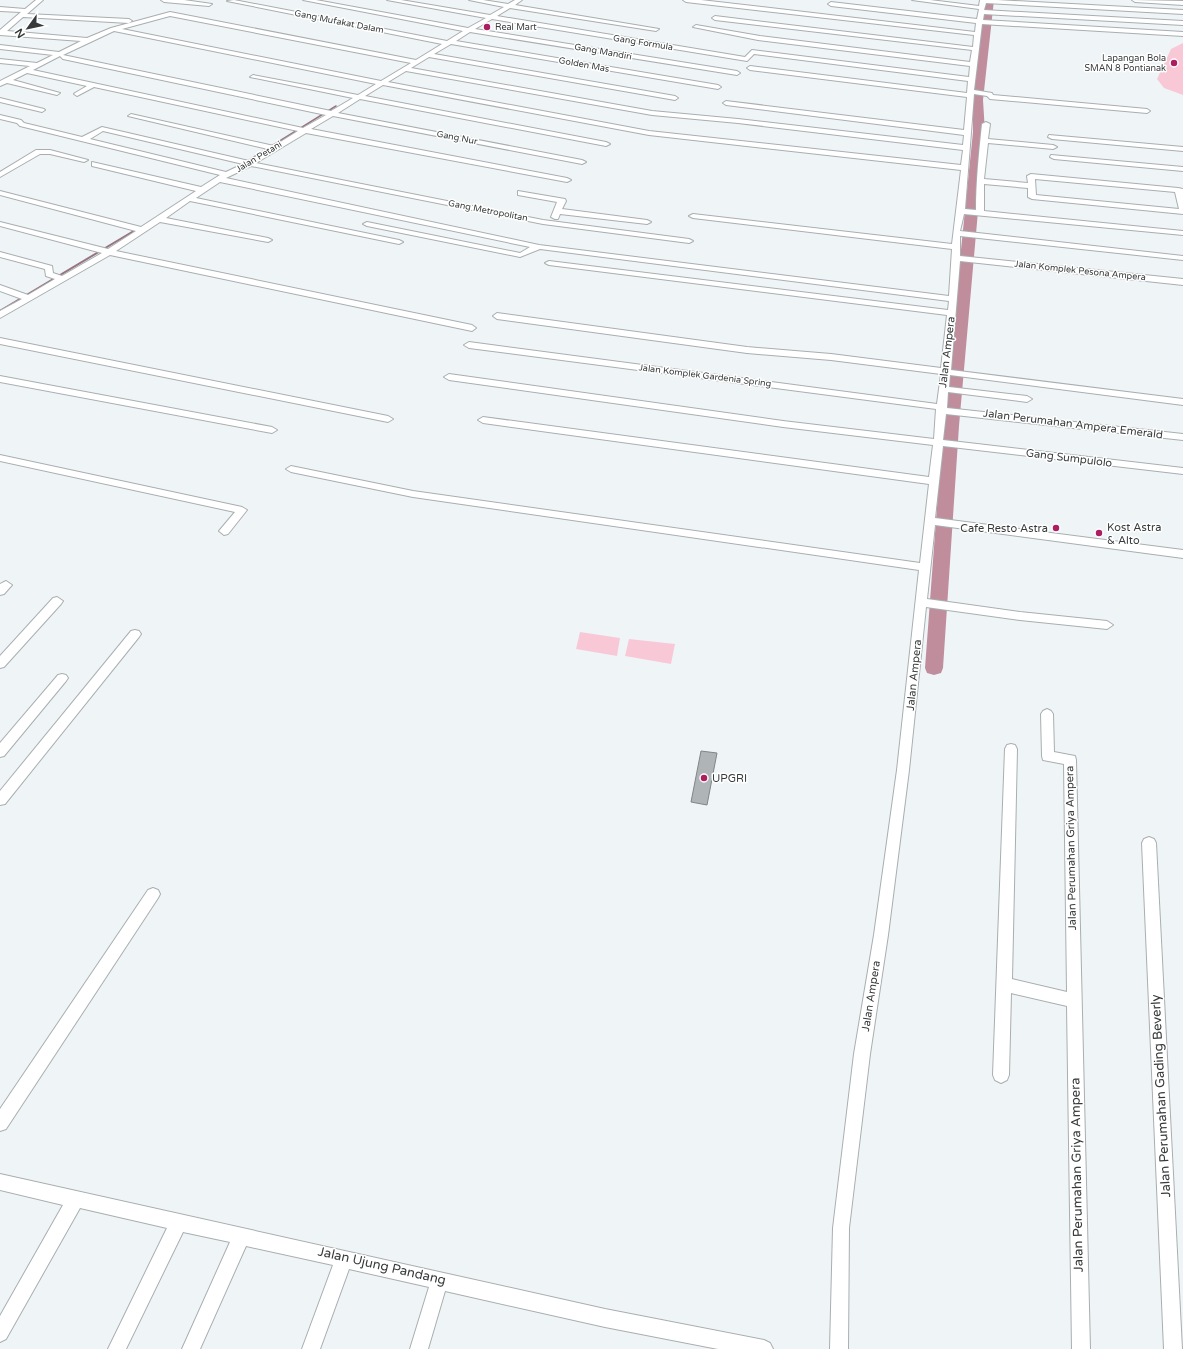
<svg xmlns="http://www.w3.org/2000/svg" width="1183" height="1349" font-family="'Varela Round',sans-serif">
<style>
.green{fill:#f9c8d7}
.lines{fill:none;stroke-linecap:round;stroke-linejoin:round}
.stream-far1{stroke:#977480;stroke-width:1.5}
.stream{stroke:#977480;stroke-width:2}
.river{fill:#c08d9d;fill-rule:evenodd}
.building{fill:#afb4b7;stroke:#808587}
.minor-casing{stroke:#a9aeb0;stroke-width:2}
.minor{fill:#fff;fill-rule:evenodd}
.poi-dot{fill:#ab1f60;stroke:#fff;stroke-width:1.5}
.labels{text-anchor:middle;dominant-baseline:central;stroke-width:3;stroke-linejoin:round;paint-order:stroke}
.far-street-label{font-size:9px;fill:#373a3b;stroke:#fff}
.far-poi-label{font-size:9px;fill:#373a3b;stroke:#fff;text-anchor:start}
.street-label{font-size:11px;fill:#373a3b;stroke:#fff}
.poi-label{font-size:11px;fill:#373a3b;stroke:#fff;text-anchor:start}
.near-street-label{font-size:13px;fill:#373a3b;stroke:#fff}
</style>
<rect width="100%" height="100%" fill="#eff5f7"/>
<g class="green">
<polygon points="1183,43 1183,95 1164,88 1157,79 1171,49"/>
<polygon points="580,632 620,638 617,656 576,649"/>
<polygon points="629,639 675,644 671,664 625,656"/>
</g>
<g class="lines">
<polyline class="stream-far1" points="241,165 336,106"/>
<g class="stream">
<polyline points="239,166 242,164"/>
<polyline points="0,311 137,229"/>
</g>
<polygon class="river" points="984,0 994,0 983,100 985,132 959,426 943,668 941,673 934,675 927,673 925,668 943,426 973,132 973,100"/>
</g>
<polygon class="building" points="701,751 717,753 707,805 691,802"/>
<g class="lines">
<defs>
<g id="minor">
<path d="M36,0H43L27,14L129,19L132,21L129,23L23,17L7,31L87,38L111,28L170,12L416,60L442,44L227,1L234,0L447,41L463,31L303,0H316L468,28L486,18L387,0H401L490,15L504,7L469,0H483L508,4L515,0H522L515,5L659,29L656,31L510,8L497,16L745,57L752,50L969,77L970,66L758,40L693,27L696,25L760,36L970,62L972,50L715,20L712,18L715,16L973,47L974,35L686,2L683,0H701L975,32L976,23L831,6L828,4L831,2L977,19L979,9L912,0H930L979,6L980,0H997L1183,10V14L986,3L984,10L1183,21V25L984,14L983,20L1183,32V36L982,24L974,90L992,93L993,95L1147,109L1150,111L1147,113L990,99L987,96L974,94L965,209L976,210C976,181 979,153 982,124L986,122L990,124L988,139L1053,145L1057,147L1053,149L988,143L984,179L1028,183L1027,176L1031,174L1178,188L1183,189V214L1032,199L1028,197V188L984,184V211L1183,231V235L964,214L960,231L1183,256V260L960,236V256L1183,279V285L960,261L951,370L1183,399V405L950,375L949,387L1027,396L1032,399L1027,402L948,392L947,408L1183,434V440L946,414L943,440L1183,468V474L943,446L935,518L1183,550V558L935,525L927,599L1020,612L1107,621L1113,625L1107,629L1020,620L926,607L909,770L888,935L870,1054L849,1228L848,1349H830L833,1228L854,1054L874,935L897,770L919,570L413,497L291,472L286,469L291,466L413,491L920,563L929,484L483,423L478,420L483,417L929,477L933,445L783,427L449,380L444,377L449,374L783,421L934,439L936,409L469,348L464,345L469,342L937,404L941,374L831,360L747,353L497,319L493,316L497,313L747,347L831,354L941,368L947,315L549,265L545,263L549,261L948,310L949,301L540,249L520,257L367,226L363,224L367,222L520,253L530,247L220,182L196,198L399,240L403,242L399,244L190,201L166,218L268,238L272,240L268,242L160,222L116,251L472,325L476,328L472,331L110,255L0,318V311L22,299L0,291V285L28,295L55,279L46,276L45,269L0,257V252L52,266L53,273L62,276L102,253L0,226V222L108,249L136,231L0,195V191L141,227L196,191L92,166V162L201,187L220,175L20,126L17,123L0,119V115L21,120L24,123L82,137L102,127L249,161L268,149L128,116L131,114L274,146L298,131L94,87L77,96L74,94L75,93L87,86L27,73L13,80L60,93L57,95L7,83L0,86V81L30,66L0,63V59L37,63L53,55L0,49V45L59,52L81,41L0,35V30L21,12L0,11V7L25,9ZM170,16L411,63L381,81L122,29ZM492,19L747,61L754,54L968,81L967,93L750,66L747,68L750,70L967,97L964,130L726,101L723,103L726,105L964,135L963,145L738,119L652,111L411,68L429,57L675,100L678,98L675,96L434,54L451,44L718,89L721,87L718,85L456,41L470,32L737,75L740,73L737,71L475,29ZM114,31L376,84L358,95L253,75L250,77L353,98L331,111L63,55ZM60,56L63,59L326,115L303,128L33,70ZM406,71L652,115L738,123L963,150L961,165L649,131L388,82ZM383,85L649,135L961,170L952,244L693,214L689,216L693,218L952,249L949,296L539,245L226,178L251,166L543,224L689,243L693,241L689,239L543,220L256,163L306,133L567,182L571,180L567,178L311,129L333,116L582,164L586,162L582,160L338,113L360,99L606,146L610,144L606,142L365,96ZM103,131L243,164L226,172L90,139ZM1035,179L1175,192L1179,209L1036,195Z"/>
<polygon points="161,0 184,0 212,4 209,6 164,2"/>
<polygon points="1132,0 1183,1 1183,5 1135,2"/>
<polygon points="0,98 44,109 45,110 42,112 0,102"/>
<polygon points="1049,135 1183,147 1183,151 1052,139 1048,137"/>
<polygon points="36,150 50,150 88,160 84,162 50,154 40,154 0,177 0,172"/>
<polygon points="1051,155 1183,167 1183,171 1054,159 1050,157"/>
<polygon points="518,191 565,199 566,201 562,209 647,220 651,222 647,224 560,214 558,219 555,219 551,217 557,202 518,195"/>
<polygon points="0,338 388,416 393,419 388,422 0,344"/>
<polygon points="0,376 272,427 277,430 272,433 0,382"/>
<polygon points="0,455 242,507 247,510 228,534 224,535 219,531 235,512 0,461"/>
<polygon points="6,581 12,585 4,594 0,595 0,584"/>
<polygon points="57,597 63,601 61,604 4,667 0,668 0,656 53,598"/>
<polygon points="135,630 139,631 141,634 139,637 5,804 0,805 0,791 131,631"/>
<polygon points="62,674 66,675 68,678 66,681 4,756 0,757 0,743 58,675"/>
<polygon points="1047,709 1051,711 1053,714 1054,752 1075,756 1076,760 1090,1349 1072,1349 1067,1006 1011,993 1009,1075 1007,1080 1001,1083 995,1080 993,1075 1005,749 1007,745 1011,744 1015,745 1017,749 1012,979 1067,992 1064,764 1043,760 1042,756 1041,714 1043,711"/>
<polygon points="1149,837 1154,839 1156,843 1182,1349 1164,1349 1142,843 1144,839"/>
<polygon points="153,888 158,890 160,894 158,898 6,1129 0,1131 0,1109 148,890"/>
<polygon points="0,1174 605,1309 764,1340 770,1343 773,1349 718,1349 605,1327 445,1291 428,1349 410,1349 429,1287 349,1269 320,1349 302,1349 333,1265 246,1246 200,1349 182,1349 230,1242 183,1232 126,1349 108,1349 167,1228 80,1208 6,1339 0,1342 0,1316 63,1205 0,1190"/>
</g>
</defs>
<use href="#minor" class="minor-casing"/>
<use href="#minor" class="minor"/>
</g>
<g class="poi-dot">
<circle cx="487" cy="27" r="4"/>
<circle cx="1174" cy="63" r="4"/>
<circle cx="1056" cy="528" r="4"/>
<circle cx="1099" cy="533" r="4"/>
<circle cx="704" cy="778" r="4"/>
</g>
<g class="labels">
<g class="far-street-label">
<text transform="translate(339 22) rotate(11)">Gang Mufakat Dalam</text>
<text transform="translate(643 43) rotate(9)">Gang Formula</text>
<text transform="translate(603 52) rotate(10)">Gang Mandiri</text>
<text transform="translate(584 65) rotate(10)">Golden Mas</text>
<text transform="translate(457 138) rotate(11)">Gang Nur</text>
<text transform="translate(259 157) rotate(-31)">Jalan Petani</text>
<text transform="translate(488 211) rotate(11)">Gang Metropolitan</text>
<text transform="translate(1080 271) rotate(6)">Jalan Komplek Pesona Ampera</text>
<text transform="translate(705 376) rotate(7)">Jalan Komplek Gardenia Spring</text>
</g>
<g class="far-poi-label">
<text x="495" y="27">Real Mart</text>
<text x="1166" y="58" text-anchor="end">Lapangan Bola<tspan x="1166" dy="10">SMAN 8 Pontianak</tspan></text>
</g>
<g class="street-label">
<text transform="translate(947 352) rotate(-83)">Jalan Ampera</text>
<text transform="translate(1073 424) rotate(7)">Jalan Perumahan Ampera Emerald</text>
<text transform="translate(1069 458) rotate(7)">Gang Sumpulolo</text>
<text transform="translate(914 675) rotate(-84)">Jalan Ampera</text>
<text transform="translate(1071 848) rotate(-91)">Jalan Perumahan Griya Ampera</text>
<text transform="translate(871 996) rotate(-81)">Jalan Ampera</text>
</g>
<g class="poi-label">
<text x="1107" y="527">Kost Astra<tspan x="1107" dy="13">&amp; Alto</tspan></text>
<text x="1048" y="528" text-anchor="end">Cafe Resto Astra</text>
<text x="712" y="778">UPGRI</text>
</g>
<g class="near-street-label">
<text transform="translate(1161 1096) rotate(-93)">Jalan Perumahan Gading Beverly</text>
<text transform="translate(1077 1175) rotate(-91)">Jalan Perumahan Griya Ampera</text>
<text transform="translate(382 1266) rotate(13)">Jalan Ujung Pandang</text>
</g>
</g>
<g transform="translate(28 28) rotate(237)" stroke="#ffffff" stroke-width="3" paint-order="stroke">
<path d="M0-3L7 15L0 10L-7 15Z" fill="#373a3b"/>
<text y="-6" font-size="11" font-weight="bold" text-anchor="middle" fill="#373a3b">N</text>
</g>
</svg>
